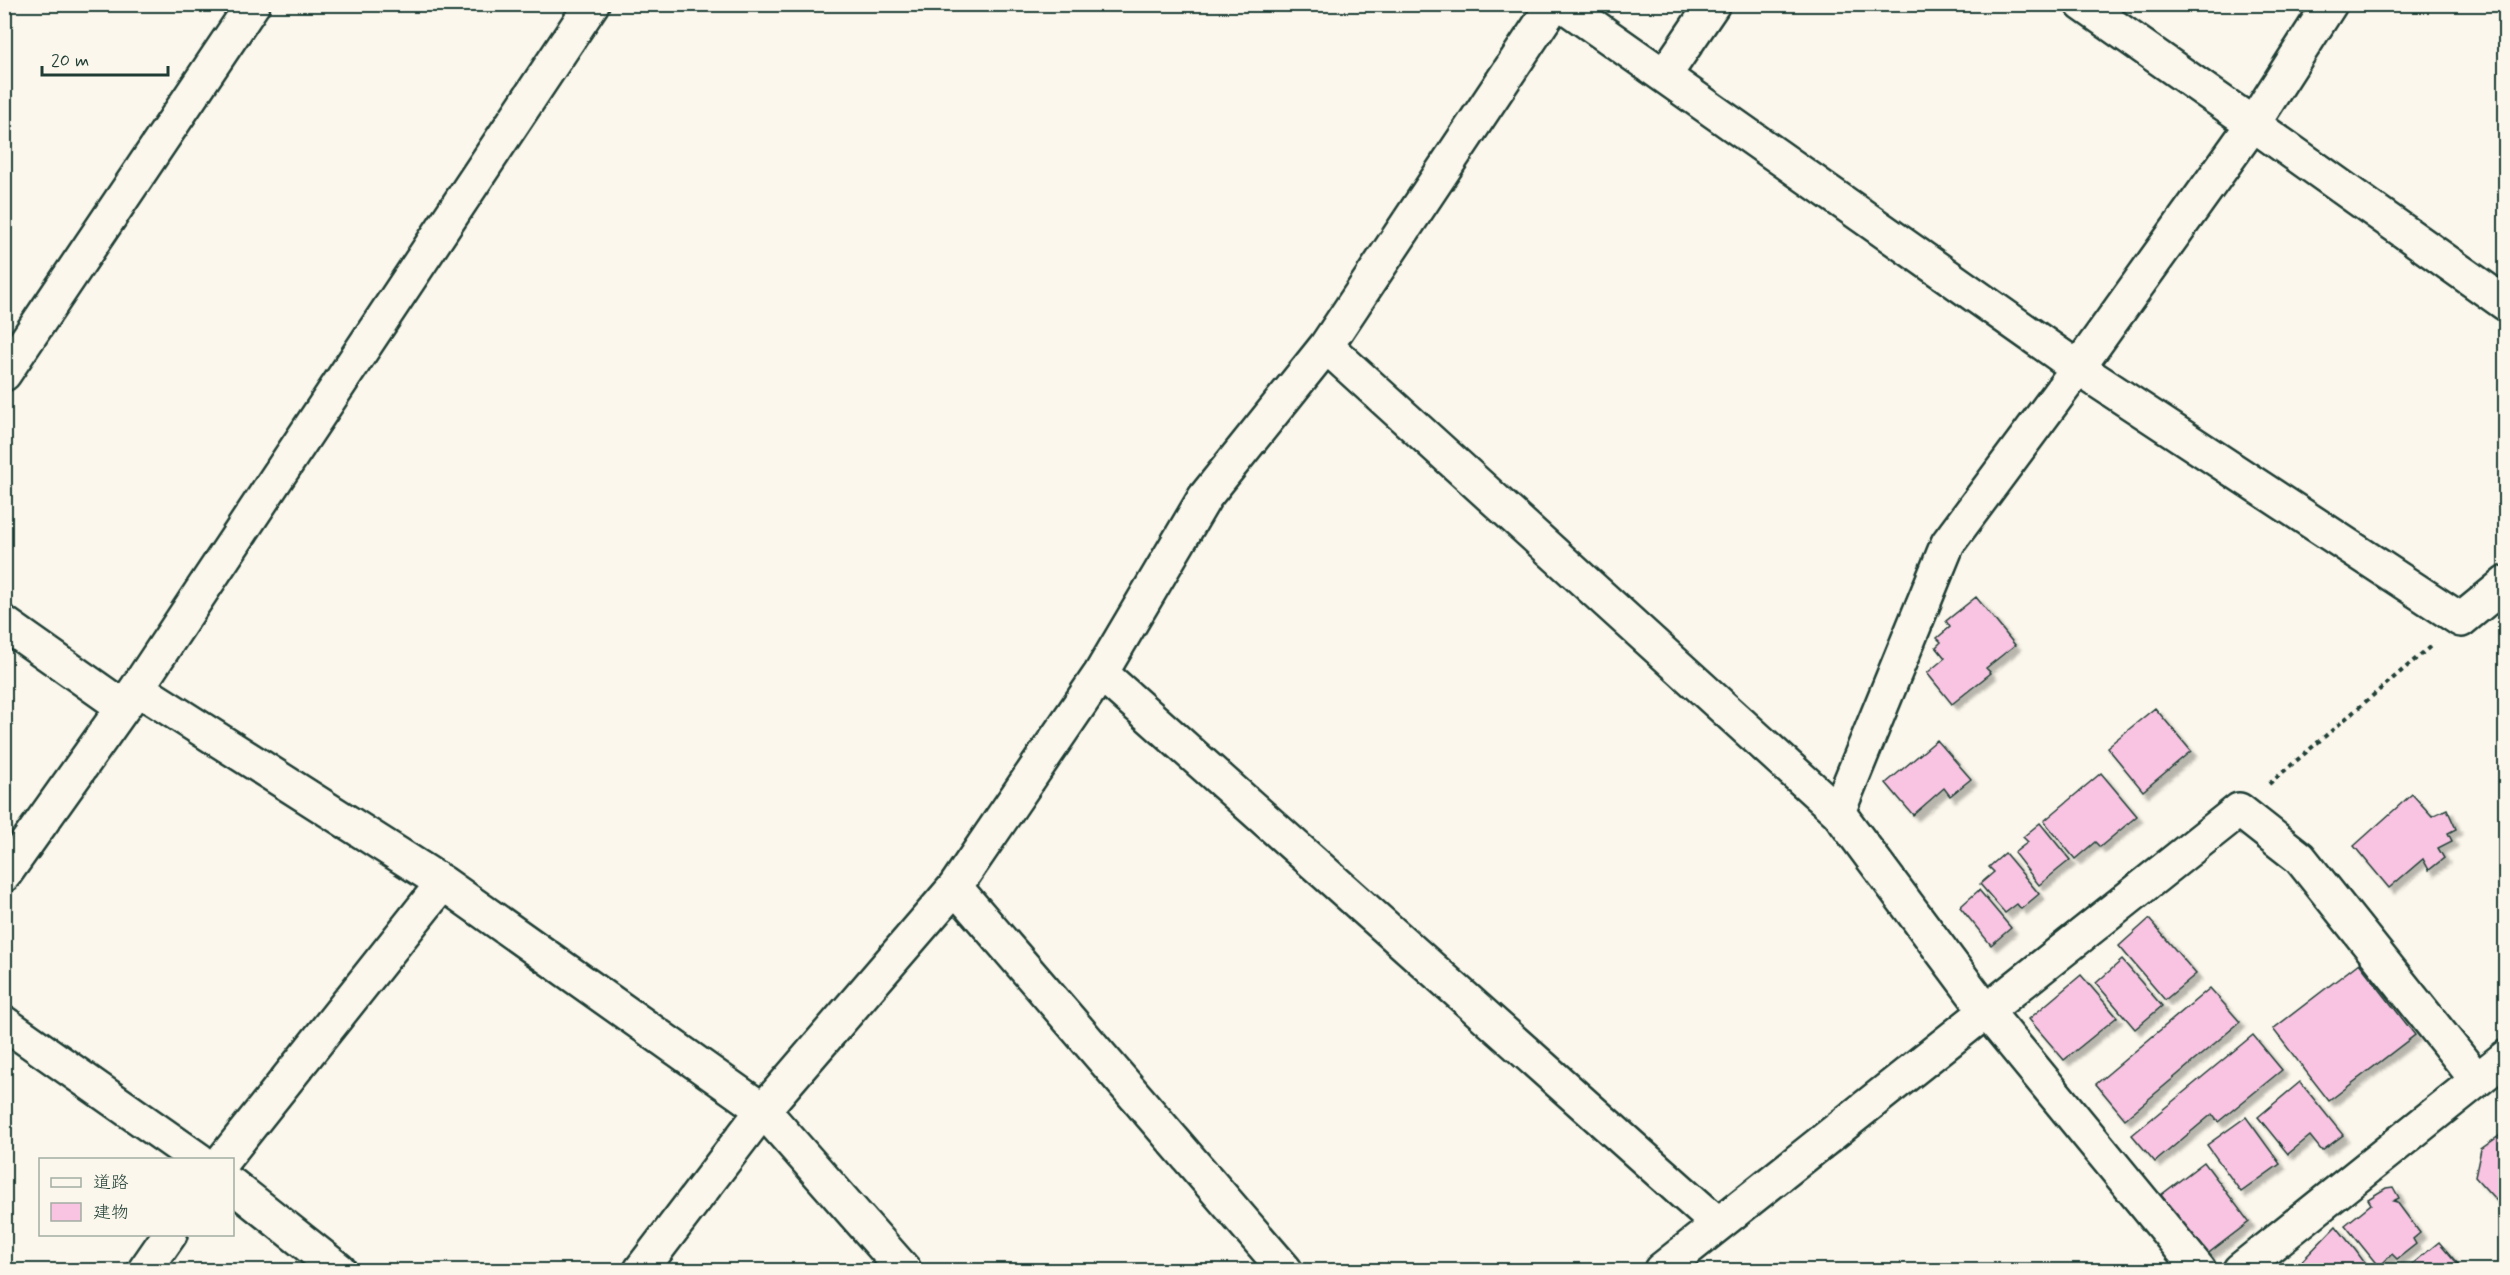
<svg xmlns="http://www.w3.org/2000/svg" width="2510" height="1275" font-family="Mynerve,'Klee One',sans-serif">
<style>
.building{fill:#f8c4e2;stroke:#1f3d34;stroke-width:1.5;filter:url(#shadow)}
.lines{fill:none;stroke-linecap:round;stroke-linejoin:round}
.minor-casing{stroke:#1f3d34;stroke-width:38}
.tertiary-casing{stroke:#1f3d34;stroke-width:38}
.path{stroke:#1f3d34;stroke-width:4;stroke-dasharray:4.5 4.5;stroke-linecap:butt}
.minor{stroke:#fbf7ec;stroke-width:33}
.tertiary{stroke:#fbf7ec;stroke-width:33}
</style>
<defs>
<filter id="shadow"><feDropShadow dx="5.5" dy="5.5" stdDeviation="1.5" flood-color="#0004"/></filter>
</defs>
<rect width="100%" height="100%" fill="#fbf7ec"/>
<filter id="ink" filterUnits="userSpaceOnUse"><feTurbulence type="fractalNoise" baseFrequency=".0167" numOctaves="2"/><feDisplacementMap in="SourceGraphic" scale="12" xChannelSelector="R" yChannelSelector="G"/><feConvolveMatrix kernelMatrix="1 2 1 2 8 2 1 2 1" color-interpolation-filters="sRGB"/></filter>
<g filter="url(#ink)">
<!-- building -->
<path class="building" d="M1976,597l39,48 -29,23 5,5 -39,31 -25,-31 18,-15 -9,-11 5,-5 -4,-4 13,-11 -4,-6z
M2155,708l36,43 -48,40 -36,-44z
M1937,740l34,39 -21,17 -6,-8 -31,27 -27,-32z
M2101,773l36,43 -37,31 -5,-5 -20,17 -31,-38z
M2412,794l20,22 15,-7 9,20 -8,4 4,8 -14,7 6,10 -15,12 -6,-11 -34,29 -35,-42z
M2040,823l30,37 -31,25 -25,-32 14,-11 -5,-5z
M2005,853l34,41 -18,15 -4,-5 -12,9 -25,-29 14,-12 -5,-5z
M1979,890l32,38 -20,17 -31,-38z
M2149,919l47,55 -31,26 -46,-54z
M2122,960l40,46 -27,23 -39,-46z
M2359,963l56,72 -86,66 -56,-72z
M2081,975l36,42 -53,43 -35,-41z
M2210,988l30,34 -115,97 -29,-35z
M2253,1035l29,35 -64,52 -6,-8 -57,48 -23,-27z
M2300,1082l43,53 -21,16 -12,-15 -22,18 -30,-37z
M2246,1117l34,47 -39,28 -34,-47z
M2506,1131v80l-31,-34 6,-28z
M2204,1162l45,60 -43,33 -45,-60z
M2393,1187l6,11 -6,3 4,1 23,31 -7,6 3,5 -19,15 -5,-5 -13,13 -34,-42 26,-21 -3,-5 18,-11z
M2336,1226l20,25 14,19h-35l-1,-2 -23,2 -9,-9z
M2439,1242l24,28h-58z"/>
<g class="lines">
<defs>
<path id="minor" d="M1562,4l516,364 383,252 45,-37
M2082,4l171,120 253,180
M1664,76l49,-72
M1326,346l512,466 149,200 212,258
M4,374l249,-370
M4,623l119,84
M1101,673l617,551
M137,688l306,195 320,227 141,160
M1838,812l110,-269 130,-175 175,-244 77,-120
M4,875l133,-187 455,-684
M955,887l330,383
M223,1160l220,-277
M145,1270l25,-36
M641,1270l122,-160 192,-223 146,-214 104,-176 121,-151 228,-342
M1661,1270l578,-460 61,48 177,222
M2240,1270l266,-213"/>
<path id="tertiary" d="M4,1023l195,137
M232,1185l107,85"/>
</defs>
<!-- minor casing -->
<use href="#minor" class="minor-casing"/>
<!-- tertiary casing -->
<use href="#tertiary" class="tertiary-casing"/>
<!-- path -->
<path class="path" d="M2269,784l163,-139"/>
<!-- minor -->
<use href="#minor" class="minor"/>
<!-- tertiary -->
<use href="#tertiary" class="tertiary"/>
</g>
</g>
<!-- margin -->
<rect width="2510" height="1275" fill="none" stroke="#fbf7ec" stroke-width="24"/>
<rect x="12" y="12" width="2486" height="1251" fill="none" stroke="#1f3d34" stroke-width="2" filter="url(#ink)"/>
<!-- legend -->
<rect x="39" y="1158" width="195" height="78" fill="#fbf7ec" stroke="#a3ada2" stroke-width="1.5"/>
<rect x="51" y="1178" width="30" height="9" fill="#fbf7ec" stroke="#a3ada2" stroke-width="1.5"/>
<text x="93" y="1188" font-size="18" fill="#1f3d34">道路</text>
<rect x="51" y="1203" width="30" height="18" fill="#f8c4e2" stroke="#a3ada2" stroke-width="1.5"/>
<text x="93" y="1218" font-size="18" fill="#1f3d34">建物</text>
<!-- scale -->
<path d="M42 66v9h126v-9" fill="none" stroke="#1f3d34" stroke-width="3"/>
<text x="51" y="66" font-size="18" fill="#1f3d34" stroke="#fbf7ec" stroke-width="4.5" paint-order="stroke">20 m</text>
</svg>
